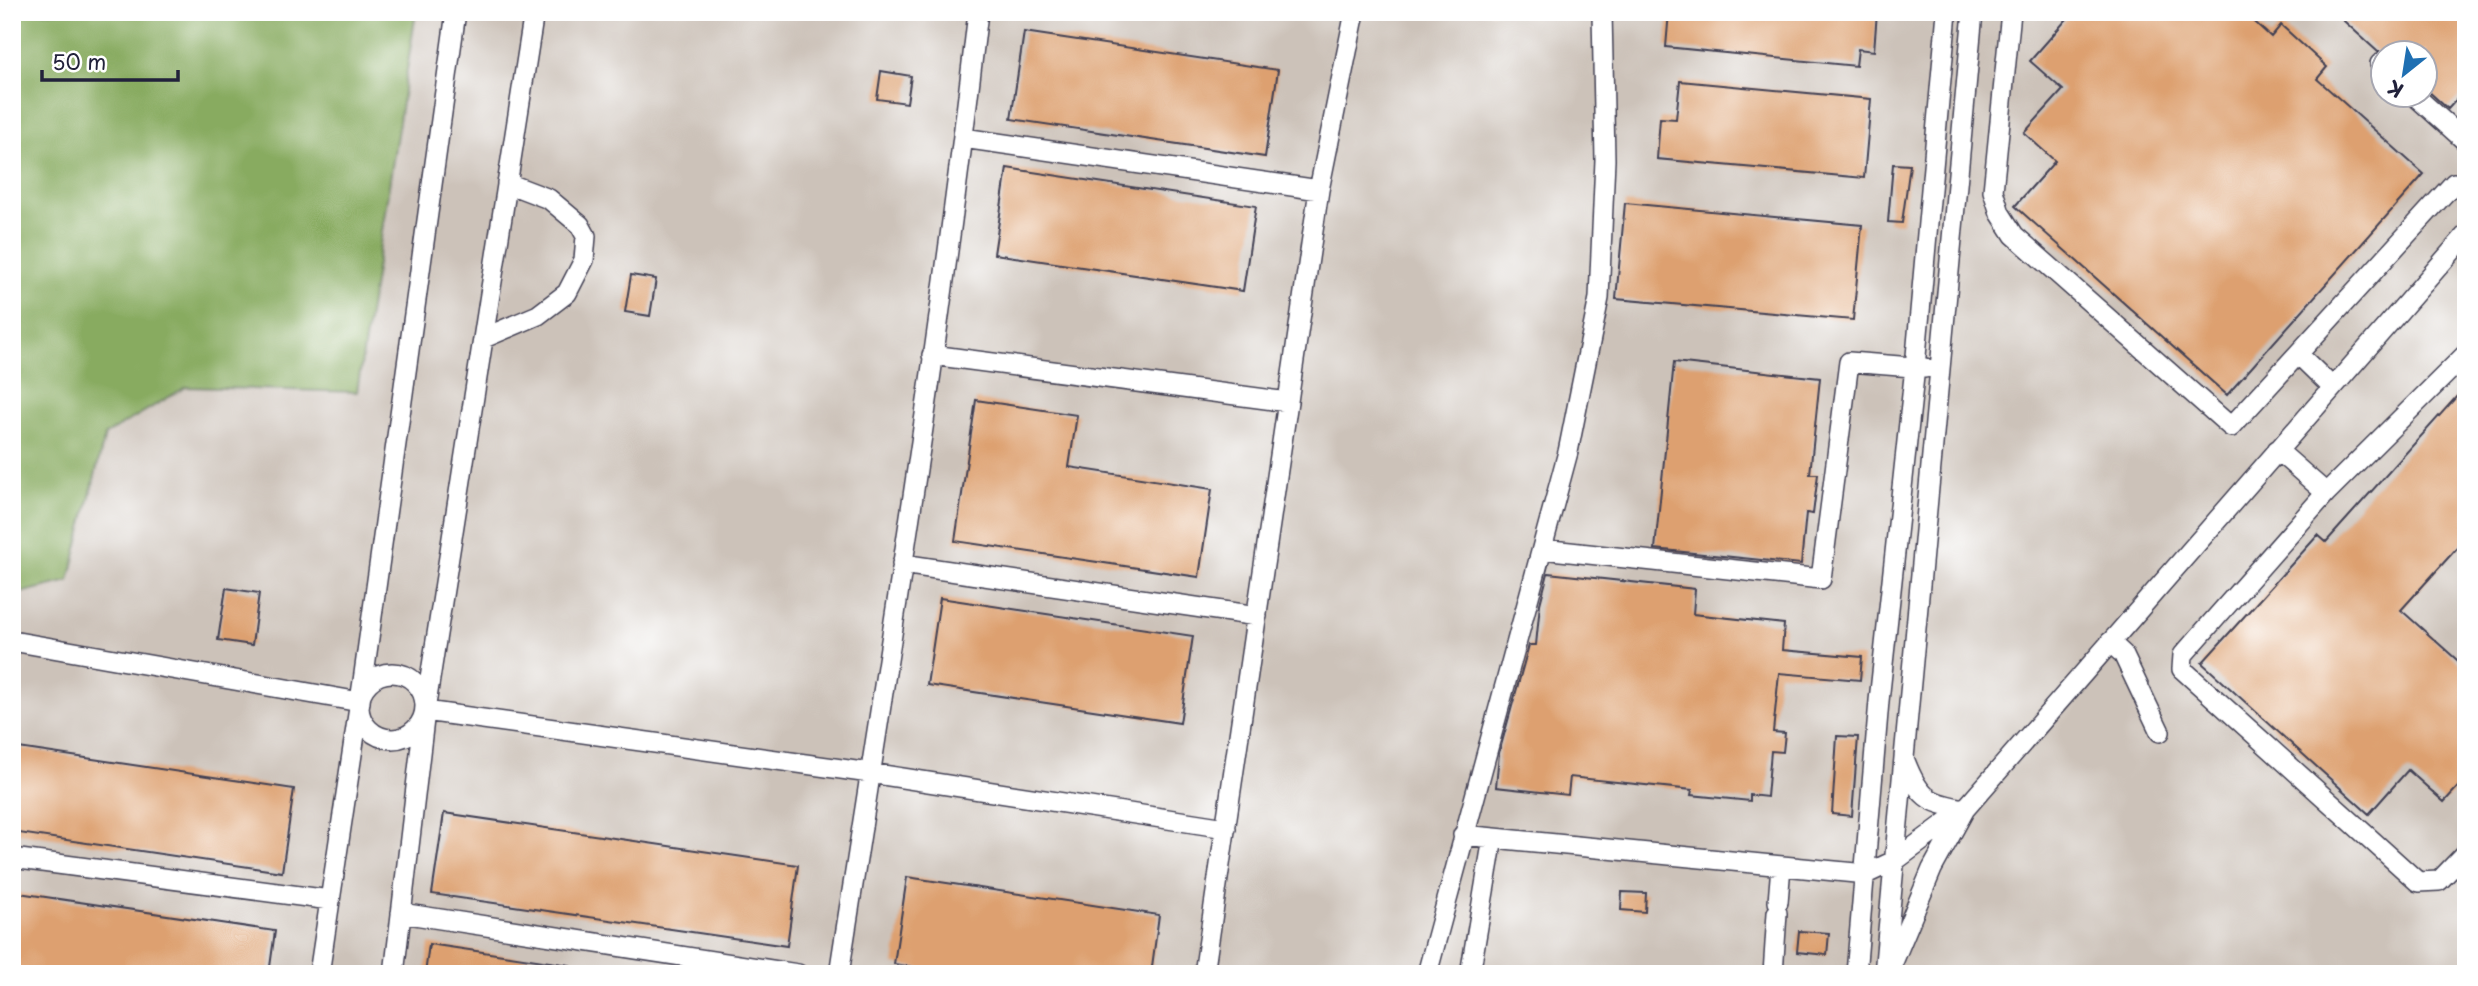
<svg xmlns="http://www.w3.org/2000/svg" width="2478" height="986" font-family="'Playpen Sans',sans-serif">
<style>
.industrial{fill:#ccc2b9;fill-rule:evenodd}
.forest{fill:#88ab60;stroke:#55664e;stroke-width:2}
.building{fill:#dda06f}
.lines{fill:none;stroke-linecap:round;stroke-linejoin:round}
.minor-casing{stroke:#424053;stroke-width:22}
.minor{stroke:#fff;stroke-width:19}
</style>
<rect width="100%" height="100%" fill="#fff"/>
<filter id="ink" filterUnits="userSpaceOnUse"><feTurbulence type="fractalNoise" baseFrequency=".0143" numOctaves="2"/><feDisplacementMap in="SourceGraphic" scale="14" xChannelSelector="R" yChannelSelector="G"/><feConvolveMatrix kernelMatrix="1 2 1 2 8 2 1 2 1" color-interpolation-filters="sRGB"/></filter>
<filter id="wash" filterUnits="userSpaceOnUse"><feTurbulence type="fractalNoise" baseFrequency=".00686" numOctaves="4" result="noise"/><feDisplacementMap in="SourceGraphic" scale="28" xChannelSelector="R" yChannelSelector="G"/><feGaussianBlur stdDeviation="1.57" result="paint"/><feColorMatrix in="noise" values="0 0 0 0 0 0 0 0 0 0 0 0 0 0 0 0 0 1.4 0 .05"/><feComposite in="paint" operator="in"/></filter>
<g filter="url(#wash)">
<rect width="100%" height="100%" fill="#f9ebdb"/>
<!-- industrial -->
<path class="industrial" d="M12,12h2454v962h-2454zM2384,52h42v42h-42z"/>
<!-- forest -->
<path class="forest" d="M12,12h404l-59,380 -171,-5 -81,48 -36,146 -57,14z"/>
<g id="blocks">
<!-- building -->
<path class="building" d="M1669,12h208l-3,39 -16,-2 -2,17 -190,-19z
M2073,12h171l27,25 10,-12 46,42 -10,12 107,95 -197,221 -212,-189 40,-45 -31,-28 39,-43 -33,-29z
M2334,12h132v77l-18,20 -22,-20v-37h-48z
M1024,32l254,38 -13,87 -254,-38z
M881,71l30,5 -4,27 -30,-4z
M1680,81l191,18 -7,79 -207,-19 3,-41 16,1z
M1893,164l17,1 -8,58 -14,-1z
M1007,168l249,38 -13,85 -249,-37z
M1625,203l237,22 -9,95 -237,-21z
M631,275l25,4 -6,37 -25,-4z
M1674,362l146,16 -10,96h8l-5,40 -7,-1 -5,51 -146,-15z
M2466,386v152l-65,72 65,58v110l-22,24 -36,-32 -39,44 -167,-151 116,-128 8,7z
M976,400l101,15 -8,52 143,22 -13,88 -244,-36z
M1548,573l147,16 -2,25 91,10 -2,26 80,7 -2,23 -81,-7 -6,59 12,1 -2,19 -12,-1 -4,46 -17,-2v6l-59,-6 1,-5 -122,-13 -2,18 -72,-8 3,-34 30,-108h7l4,-41z
M226,588l33,5 -7,52 -34,-5z
M940,598l253,38 -13,87 -253,-38z
M1837,736l21,1 -6,79 -20,-2z
M12,747l282,42 -12,83 -270,-40z
M444,813l354,52 -11,81 -355,-52z
M907,877l252,38 -8,59h-195l-62,-10z
M12,892l263,39 -6,43h-257z
M1622,892l24,1 -1,19 -24,-2z
M1799,931l30,2 -2,22 -30,-3z
M429,944l141,21v9h-145z"/>
</g>
</g>
<g filter="url(#ink)">
<use href="#blocks" fill-opacity="0" stroke="#424053" stroke-width="2"/>
<g class="lines">
<defs>
<path id="minor" d="M2011,12l-18,179 7,22 14,22 217,192 223,-244
M2380,64l4,4
M2413,94l50,45 3,-3
M963,138l356,52
M484,338l54,-23 29,-22 17,-33 2,-24 -6,-11 -31,-26 -42,-16
M2298,354l34,33
M932,355l356,47
M2277,450l49,43 140,-139
M2326,493l-143,162 -1,14 236,213 21,-1 27,-28
M1542,549l279,30 28,-217 76,6
M902,564l355,52
M12,641l348,61
M2110,642l13,12 37,78
M359 706a33 33 0 1 1 66 0a33 33 0 1 1-66 0Z
M425,711l445,62 356,55
M1905,761c14,36 22,42 60,48
M1463,835l403,39 30,-14 62,-46
M12,858l318,42
M1778,902l3,-36
M401,913l397,61
M1891,967l41,-98 33,-60 501,-574
M319,974l44,-293 93,-669
M394,974l31,-263 109,-699
M839,974c50,-320 102,-640 139,-962
M1204,974l115,-784 36,-178
M1427,974l141,-522 31,-154 6,-138 -3,-148
M1470,974l23,-136
M1773,974l4,-61
M1856,974l23,-273 36,-334 32,-355
M1884,974l89,-962"/>
</defs>
<!-- minor casing -->
<use href="#minor" class="minor-casing"/>
<!-- minor -->
<use href="#minor" class="minor"/>
</g>
</g>
<!-- margin -->
<rect width="2478" height="986" fill="none" stroke="#fff" stroke-width="42"/>
<!-- north arrow -->
<g transform="translate(2404 74) rotate(210)"><circle r="33" fill="#ffffff" stroke="#a7a7b1" stroke-width="2"/>
<path d="M0-5L12 26L0 18L-12 26Z" fill="#1f6fb2"/>
<text y="-10" font-size="19" font-weight="bold" text-anchor="middle" fill="#22223b">K</text>
</g>
<!-- scale -->
<path d="M42 70v10h136v-10" fill="none" stroke="#22223b" stroke-width="3.5"/>
<text x="52" y="70" font-size="21" fill="#22223b" stroke="#ffffff" stroke-width="5" paint-order="stroke">50 m</text>
</svg>
